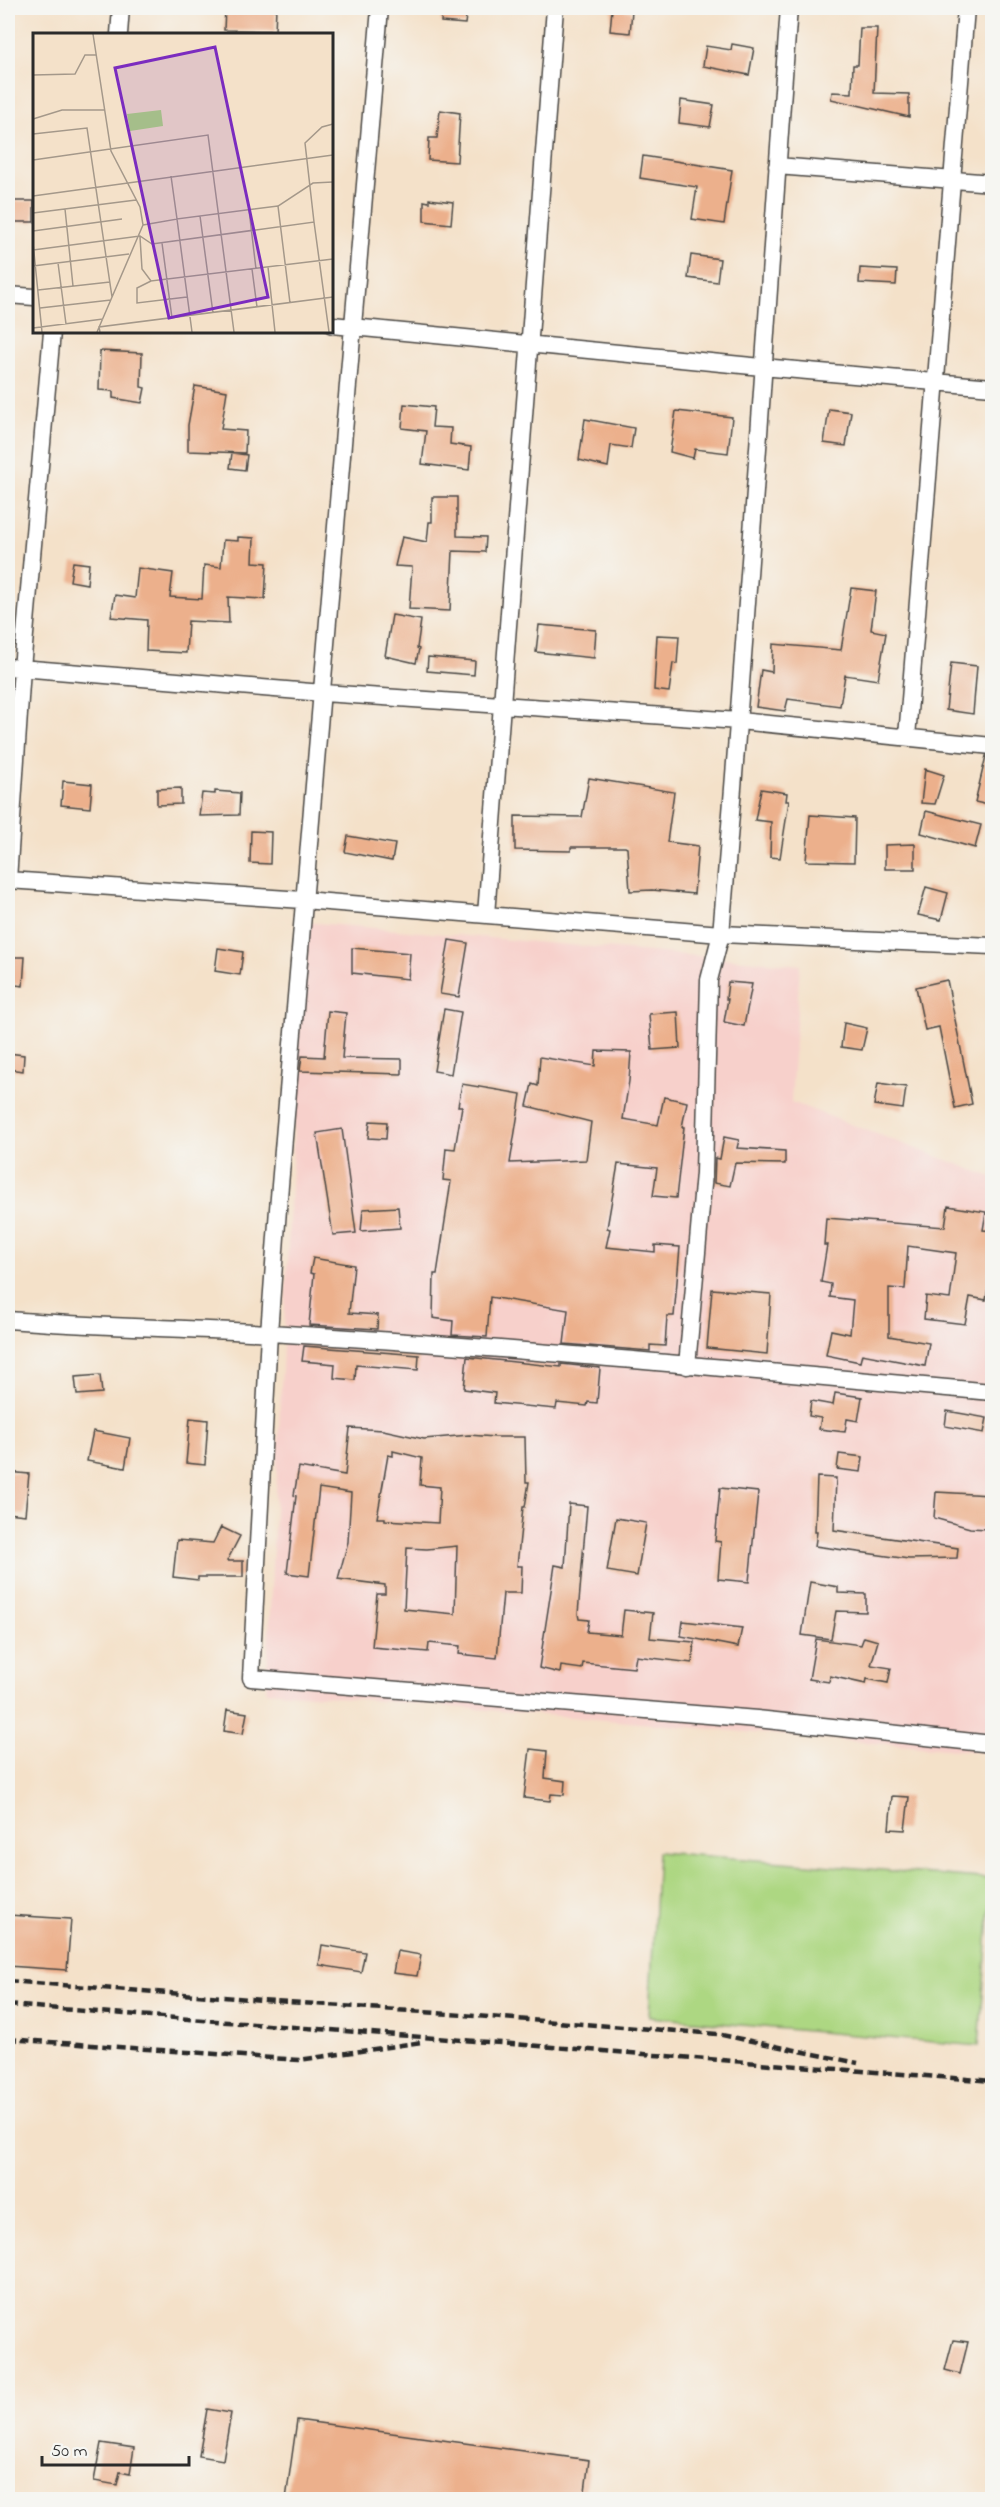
<svg xmlns="http://www.w3.org/2000/svg" width="1000" height="2507" font-family="'Indie Flower',sans-serif">
<style>
.built{fill:#f7d0cb}
.green{fill:#add782;stroke:#6c8156;stroke-width:1.5}
.building{fill:#ecb08c;fill-rule:evenodd}
.lines{fill:none;stroke-linecap:round;stroke-linejoin:round}
.street-casing{stroke:#494643;stroke-width:19}
.street{stroke:#fff;stroke-width:16}
.rail{stroke:#2b2b2b;stroke-width:4.5;stroke-dasharray:9 4.5;stroke-linecap:butt}
.inset-road{fill:none;stroke:#a4988a;stroke-width:1.5}
.view{fill:#7b2cbf;fill-opacity:0.15;stroke:#7b2cbf;stroke-width:3}
.inset-edge{fill:none;stroke:#2b2b2b;stroke-width:3}
</style>
<rect width="100%" height="100%" fill="#f6f6f2"/>
<filter id="ink" filterUnits="userSpaceOnUse"><feTurbulence type="fractalNoise" baseFrequency=".0167" numOctaves="2"/><feDisplacementMap in="SourceGraphic" scale="12" xChannelSelector="R" yChannelSelector="G"/><feConvolveMatrix kernelMatrix="1 2 1 2 8 2 1 2 1" color-interpolation-filters="sRGB"/></filter>
<filter id="wash" filterUnits="userSpaceOnUse"><feTurbulence type="fractalNoise" baseFrequency=".008" numOctaves="4" result="noise"/><feDisplacementMap in="SourceGraphic" scale="24" xChannelSelector="R" yChannelSelector="G"/><feGaussianBlur stdDeviation="1.35" result="paint"/><feColorMatrix in="noise" values="0 0 0 0 0 0 0 0 0 0 0 0 0 0 0 0 0 1.4 0 .05"/><feComposite in="paint" operator="in"/></filter>
<g filter="url(#wash)">
<rect width="100%" height="100%" fill="#f4e1c9"/>
<!-- built -->
<path class="built" d="M304,922l496,43 -9,137 201,75v576l-726,-62z"/>
<!-- green -->
<path class="green" d="M658,1852l334,27 -13,167 -330,-29z"/>
<g id="blocks">
<!-- building -->
<path class="building" d="M225,8h51l-1,23 -51,-1z
M442,8h25l-2,16 -24,-2z
M612,9l20,2 -2,22 -20,-2z
M860,28h17l-3,65 35,1v23l-78,-18 1,-7 20,1 1,-28h5z
M732,44l22,4 -5,27 -46,-9 3,-20 25,4z
M681,100l33,5 -4,22 -31,-4z
M440,110l20,3 -3,49 -29,-2 1,-22h8z
M643,156l89,14 -8,54 -32,-5 5,-32 -57,-9z
M429,199l24,3 -2,22 -27,-3v-20l5,1z
M11,201h23v21h-23z
M691,255l29,4 -3,23 -29,-4z
M860,268l37,2 -1,15 -37,-2z
M100,351l42,2 -1,34 4,1 -3,15 -29,-5v-7l-14,-1z
M195,386l32,5 -6,38 25,2 -1,22 -57,-2v-26z
M404,404l30,3 -2,20 19,1 -1,16 21,3 -2,23 -47,-6 4,-33 -24,-3z
M829,409l22,3 -5,34 -22,-3z
M676,411l56,6 -4,36 -33,-4 -2,9 -23,-6z
M585,419l49,9 -3,20 -20,-3 -3,22 -29,-7z
M232,453l15,2 -2,15 -15,-2z
M432,497h25v39l29,1 -1,15 -32,-1 -3,60 -41,-2 3,-42 -17,-1 7,-29 25,5 2,-20h3z
M238,537l16,1 -1,24 14,1 -2,36 -37,-2 1,26 -41,-2 -2,32 -40,-2 1,-31 -36,-3 4,-22 20,3 3,-30 35,5 -3,24 32,2 2,-34 17,2 2,-27 15,1z
M73,562l16,2 -2,20 -17,-3z
M851,588l25,3 -5,39 15,3 -8,47 -33,-5 -5,31 -52,-7 -3,12 -29,-4 5,-37 11,2 1,-28 68,6z
M392,615l29,5 -4,28 2,1 -3,14 -31,-7z
M539,625l57,5 -2,28 -58,-6z
M657,635l22,1 -2,28 -4,-1 -4,29 -15,-2z
M428,657l47,4 -1,14 -47,-4z
M951,663l26,3 -4,48 -27,-4z
M986,756h7v50l-18,-4z
M925,769l19,6 -9,29 -14,-1z
M589,778l85,14 -7,50 31,4 -4,48 -42,-4 -22,1 -3,-43 -2,-1h-54v4l-56,-1v-34l67,1z
M63,781l29,3 -2,24 -29,-3z
M181,788v16l-24,1v-16z
M761,789l26,4 -1,8h3l-9,57 -10,-1 1,-35 -16,-2z
M215,791l25,2 -1,22 -40,1 3,-23 13,1z
M926,811l55,14 -6,23 -54,-15z
M810,815l45,3 -1,44 -48,-1z
M251,831l20,1 -1,32 -20,-1z
M348,836l47,8 -3,17 -47,-9z
M915,844v25h-30v-24z
M926,887l22,6 -7,27 -23,-5z
M449,940l19,3 -9,54 -19,-3z
M218,948l25,4 -3,23 -25,-4z
M352,948l58,5 -2,26 -56,-6z
M8,957h17l-2,29 -15,-2z
M947,980l25,124 -17,4 -16,-81 -14,3 -9,-43z
M728,982l24,2 -8,42 -20,-4 4,-23h-2z
M444,1009l17,3 -10,62 -17,-3z
M328,1011l18,2 -4,45 60,1v15l-102,-3 2,-15 22,1z
M678,1012l2,36 -28,2 -3,-36z
M844,1023l23,5 -5,22 -21,-3z
M596,1051l35,1 -2,29 -6,38 35,6 6,-28 23,5 -5,25h2l-8,71 -23,-2 4,-28 -39,-4 -11,64 3,1 -4,18 49,5v-7l25,2 -6,69h-7l-2,30 -15,-1v6l-86,-7 4,-34 -78,-13 -3,40 -35,-2 1,-14 -20,-3 1,-44h3l14,-93 -8,-1 3,-32 9,1 7,-43h-4l4,-22 59,10 -11,69 76,-3 5,-38 -64,-16 5,-22 6,2 2,-29 55,9z
M8,1053l16,2 -1,16 -15,-2z
M878,1083l28,4 -3,22 -29,-4z
M370,1121l17,1 -1,17 -18,-1z
M342,1129l14,104 -23,2 -16,-102z
M724,1137l15,3 -2,8 48,3v13l-50,-1 -5,23 -16,-3 1,-25 5,1z
M948,1206l38,6 -3,18 10,1v26l-7,43 -16,-3 -5,27 -41,-5 2,-23 24,3 6,-46 -48,-7 -3,43 -16,-1v48l40,7 -4,23 -63,-12 -2,8 -34,-7 5,-25 19,4 3,-34 -23,-3 1,-13 -10,-2 6,-37h-3l2,-27 119,9z
M398,1207l2,21 -39,3 2,-22z
M313,1258l41,7 -5,48 29,2 -1,14 -68,-4 5,-51 -4,-1z
M712,1289l59,5 -4,60 -60,-6z
M304,1346l115,9 -1,15 -62,-5 -1,15 -21,-2 1,-14 -33,-3z
M467,1357l94,10v-3l39,4 -3,35 -9,-1 -1,4 -30,-3 -1,6 -62,-6 1,-10 -31,-4z
M100,1375l2,18 -25,2 -2,-18z
M835,1393l27,4 -4,24 -11,-2 -2,13 -26,-3 2,-11 -12,-2 2,-15 22,4z
M947,1411l40,7 -3,15 -39,-7z
M190,1418l18,2 -3,45 -19,-2z
M350,1428l33,2 41,9 45,-4 26,2h30l1,45h3l-4,25h-2l-6,59h5l-1,27h-18l-6,65 -38,-4 1,-8 -31,-3 -1,9 -56,-5 5,-53h8v-9l-47,-6 10,-37 3,-49 -32,-5 -10,88 -22,-3 9,-77 -2,-1 5,-28 46,8zM393,1451l29,7 -2,27 20,2 -2,36 -53,-3v-2h-8l11,-63 5,1zM457,1546l-2,68 -51,-5 3,-61 20,1z
M93,1431l37,7 -5,30 -38,-7z
M839,1454l24,3 -2,15 -24,-3z
M8,1472l21,2 -4,41 -17,-2z
M817,1477l19,1 -2,52 124,18 -1,10 -48,1 -94,-13 2,-14h-2z
M720,1488l38,4 -9,90 -31,-3 3,-37 -6,-1z
M936,1492l54,3 -3,34 -17,-1 -36,-10z
M569,1504l18,2 -9,108 1,5 10,1 -2,12 34,3 3,-25 29,3 -3,25 44,4 -2,21 -56,-7 -2,12 -51,-5 -1,6 -21,-3 -1,7 -21,-5 16,-103 10,2z
M616,1518l30,5 -9,53 -30,-5z
M221,1527l19,9 -13,25h16v16h-45v3l-25,-3 4,-37 36,3z
M810,1582l28,5v6l28,1v18l-30,-1 -5,28 -29,-4z
M683,1621l59,7 -4,19 -57,-11z
M864,1637l14,4 -7,24 20,3 -3,15 -21,-4 -1,5 -36,-8 -1,6 -20,-3 7,-40 45,6z
M227,1710l20,3 -4,21 -19,-3z
M530,1749l17,2 -2,27 20,3 -1,14 -13,-1 -1,7 -26,-3z
M892,1796l17,1 -4,33 -16,-1z
M8,1915l63,4 -4,51 -59,-4z
M322,1945l43,7 -4,20 -42,-7z
M397,1951l24,4 -4,21 -24,-3z
M953,2340l15,2 -8,32 -15,-4z
M207,2409l24,4 -8,47 -24,-4z
M297,2420l292,40 -5,39h-298z
M101,2443l33,5 -4,26 -10,-2 -3,13 -23,-4z"/>
</g>
</g>
<g filter="url(#ink)">
<use href="#blocks" fill-opacity="0" stroke="#494643" stroke-width="1.5"/>
<g class="lines">
<defs>
<path id="street" d="M380,8l-102,1201 -9,124 -18,345 506,41 235,25
M789,8c-23,308 -41,617 -68,926l271,12
M119,34l2,-26
M777,166l215,17
M8,295l26,2
M332,325l430,42 230,20
M8,667l315,26 416,28 253,25
M907,737l59,-729
M8,880l295,20 418,34 -12,46 -5,193 -17,193
M8,880l14,-212 30,-336
M486,915l69,-907
M8,1320c87,7 175,8 262,13 241,14 482,38 722,59"/>
</defs>
<!-- street casing -->
<use href="#street" class="street-casing"/>
<!-- street -->
<use href="#street" class="street"/>
<!-- rail -->
<path class="rail" d="M8,1981l709,53 141,29
M8,2005l984,76
M8,2039l291,21 123,-18"/>
</g>
</g>
<!-- overview -->
<g transform="translate(33 33)">
<rect width="300" height="300" fill="#f4e1c9"/>
<path d="M128,77l2,16 -33,5 -3,-17z" fill="#add782"/>
<path class="inset-road" d="M60,1l18,117 29,56 3,18 -46,107M0,42l42,-1 10,-19h11M0,86l29,-9h42M0,101l54,-6 25,169M0,127l175,-25 26,197M138,143l6,43 101,-13M0,163l300,-41M32,176l8,77M216,177l7,59M0,180l103,-13M167,183l13,97M281,189l-9,-79 17,-16 11,-3M110,192l34,-6 15,113M0,198l89,-12M107,204l2,32 9,12 182,-22M0,210l9,89M129,210l10,75M0,217l107,-14 12,8 162,-22 15,110M25,230l8,61M0,233l96,-12M235,234l7,65M219,236l5,38M118,248l-14,7v15l50,-6M5,257l72,-8M257,270l-12,-97 35,-23 20,-1M7,275l71,-8M0,295l70,-9M67,299l-1,-5 234,-30"/>
<path class="view" d="M182,14l53,250 -99,21 -54,-250z"/>
<rect width="300" height="300" class="inset-edge"/>
</g>
<!-- margin -->
<rect width="1000" height="2507" fill="none" stroke="#f6f6f2" stroke-width="30"/>
<!-- scale -->
<path d="M42 2456v9h147v-9" fill="none" stroke="#2b2b2b" stroke-width="3"/>
<text x="51" y="2456" font-size="18" fill="#2b2b2b" stroke="#f6f6f2" stroke-width="4.5" paint-order="stroke">50 m</text>
</svg>
